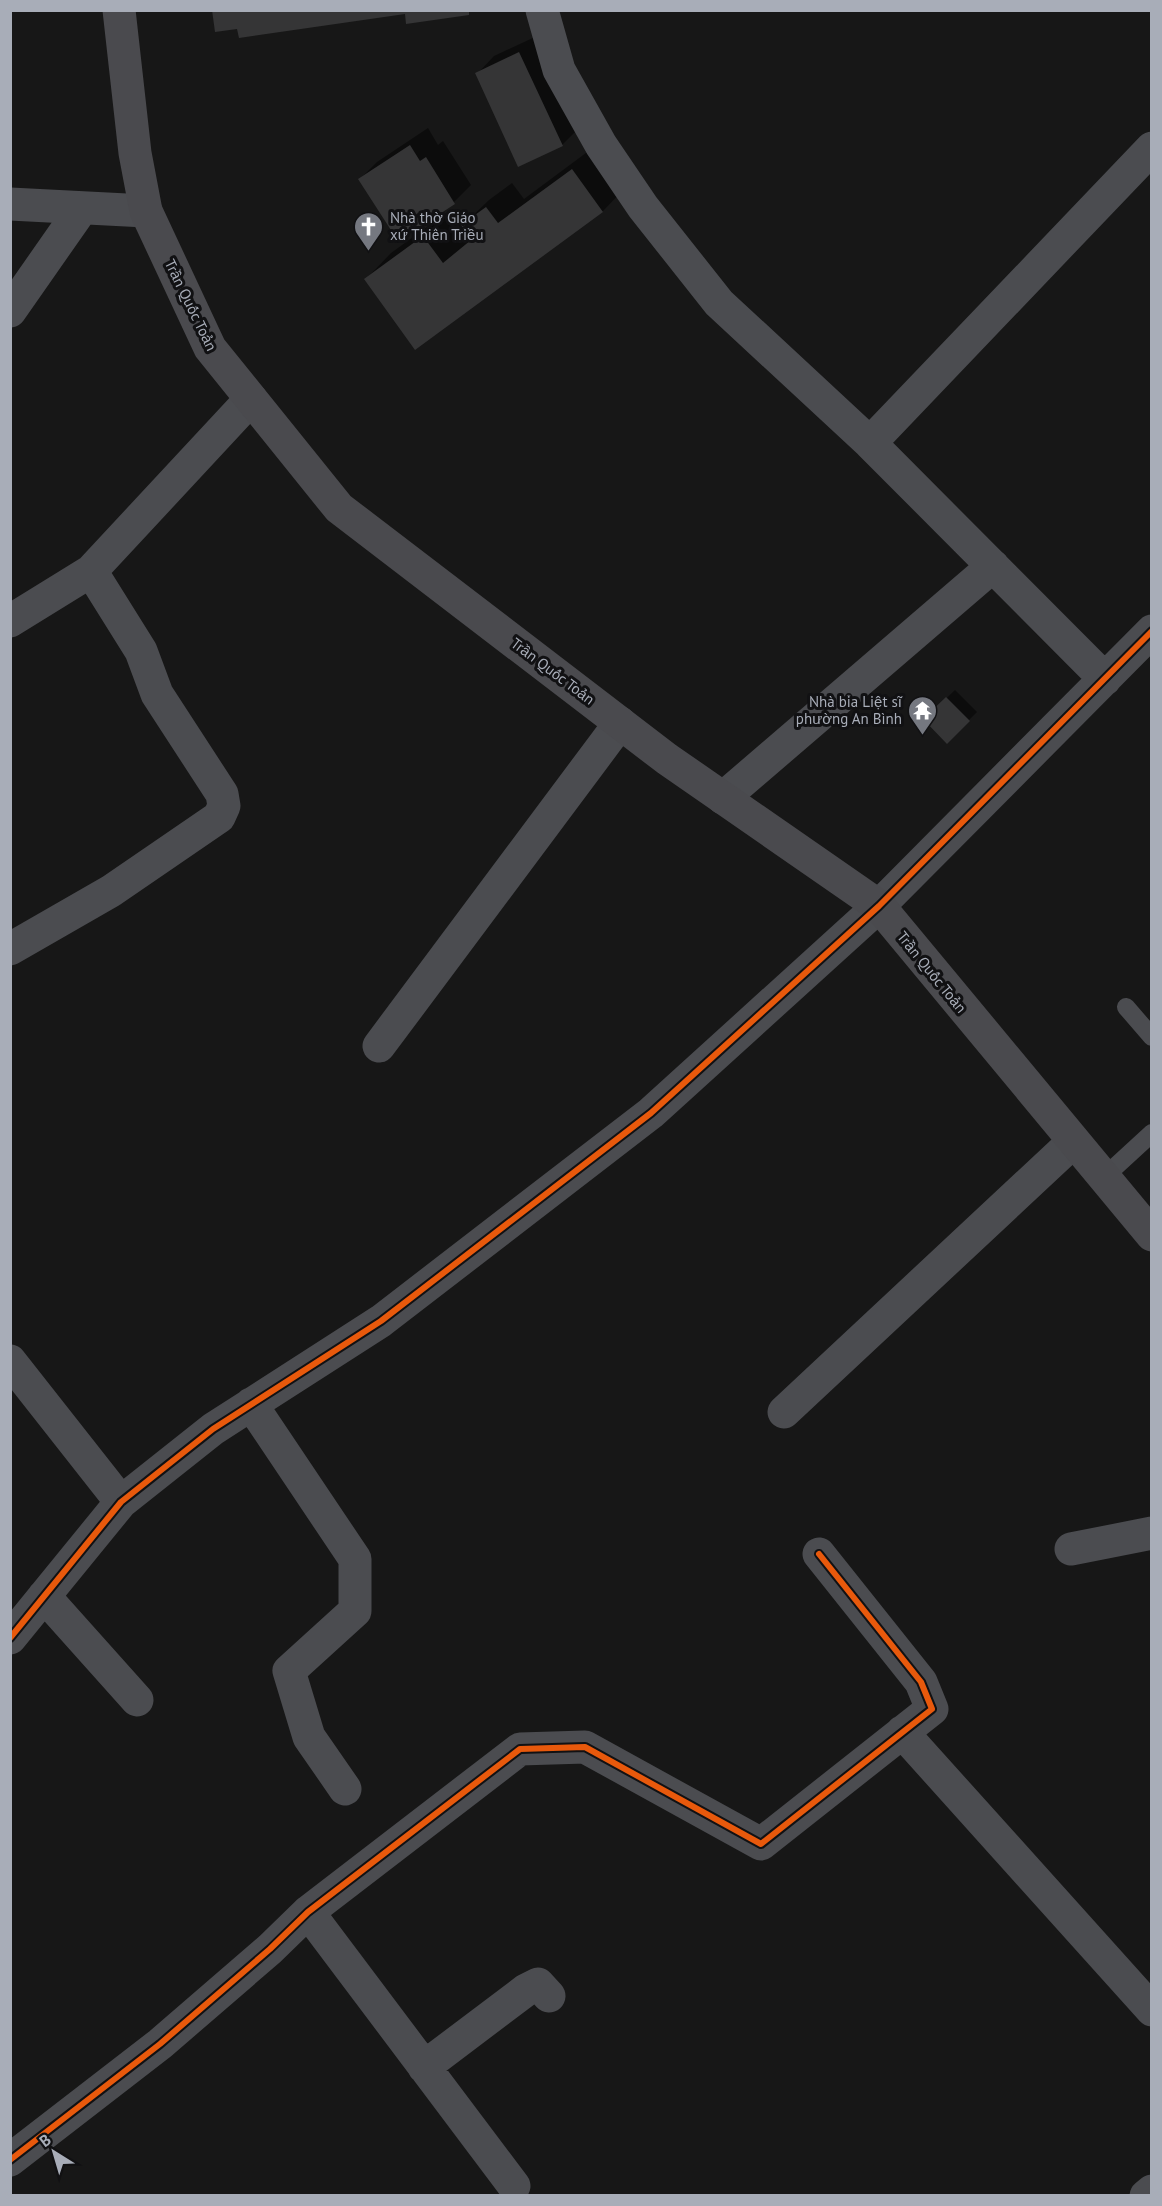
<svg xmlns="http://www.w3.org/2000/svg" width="1162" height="2206" font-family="'PT Sans',sans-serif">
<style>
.shadow{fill:#0007}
.building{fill:#353536}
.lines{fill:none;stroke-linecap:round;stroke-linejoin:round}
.lane{stroke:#4b4c50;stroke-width:18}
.street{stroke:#4b4c50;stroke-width:33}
.secondary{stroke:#4a4a4e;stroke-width:33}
.cycleway-casing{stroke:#111113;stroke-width:10}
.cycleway{stroke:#e8590c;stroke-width:6}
.labels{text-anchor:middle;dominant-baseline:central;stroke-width:6;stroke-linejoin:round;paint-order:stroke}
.poi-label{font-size:15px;fill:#a8adb8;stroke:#111113;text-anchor:start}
.street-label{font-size:15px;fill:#a8adb8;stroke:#111113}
</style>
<rect width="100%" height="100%" fill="#171717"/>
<!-- shadow -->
<path class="shadow" d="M537,36l42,92 -17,17 -85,-71 17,-18z
M428,128l10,17 5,-4 28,44 -17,17 -56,37 -38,-60 17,-17z
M598,144l30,41 -25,26 -188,137 -49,-69 25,-26 58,-42 12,16 28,-27 23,-17 12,16z
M955,690l22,22 -30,30 -22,-23z"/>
<!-- building -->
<path class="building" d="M212,10h257v5l-63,9 -1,-10 -166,24 -2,-9 -22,3z
M519,52l44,94 -45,21 -43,-94z
M410,145l10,16 6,-4 29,47 -57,37 -40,-62z
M572,169l31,43 -188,138 -51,-71 59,-43 20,27 28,-23 -10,-15 25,-18 12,16z
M946,697l24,24 -23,23 -24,-25z"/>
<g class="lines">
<!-- lane -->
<path class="lane" d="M1126,1007l26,30
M1103,1178l49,-45"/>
<!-- street -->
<path class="street" d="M542,10l17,60 42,75 42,62 76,96 151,140 235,236
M10,204l136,7
M10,311l72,-103
M870,443l282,-295
M10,621l81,-50 160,-172
M723,798l270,-232
M10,949l101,-58 108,-74 5,-11 -2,-12 -65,-100 -16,-43 -50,-80
M379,1046l241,-323
M10,1361l111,141
M251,1404l104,155v52l-66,60 20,66 36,52
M784,1412l289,-270
M1071,1549l81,-16
M44,1596l93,104
M10,1638l111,-136 92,-73 168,-108 270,-208 228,-207 273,-275
M902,1732l250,278
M308,1912l206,274
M424,2067l102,-77 12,-6 11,12
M10,2160l150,-116 110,-95 38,-37 212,-163 65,-2 176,97 171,-135 -11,-27 -102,-128
M1146,2196l6,-5"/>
<!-- secondary -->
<path class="secondary" d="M119,10l16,143 11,58 64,137 129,160 328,251 212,147 273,329"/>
<defs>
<path id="cycleway" d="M10,1638l111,-136 92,-73 168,-108 270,-208 228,-207 273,-275
M10,2160l150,-116 110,-95 38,-37 212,-163 65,-2 176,97 171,-135 -11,-27 -102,-128"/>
</defs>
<!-- cycleway casing -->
<use href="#cycleway" class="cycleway-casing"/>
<!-- cycleway -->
<use href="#cycleway" class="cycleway"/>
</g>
<!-- icons -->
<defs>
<symbol id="church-pin" viewBox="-11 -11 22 30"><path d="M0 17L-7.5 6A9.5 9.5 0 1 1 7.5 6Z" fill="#757880" stroke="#111113"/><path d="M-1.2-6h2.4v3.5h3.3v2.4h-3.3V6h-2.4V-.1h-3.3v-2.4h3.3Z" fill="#fff"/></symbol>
<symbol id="temple-pin" viewBox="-11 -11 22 30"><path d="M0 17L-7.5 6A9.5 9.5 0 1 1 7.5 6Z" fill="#757880" stroke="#111113"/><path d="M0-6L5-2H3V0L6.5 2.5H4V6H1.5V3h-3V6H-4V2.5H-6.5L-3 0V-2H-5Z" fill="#fff"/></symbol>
</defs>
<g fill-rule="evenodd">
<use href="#church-pin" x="352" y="210" width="33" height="45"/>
<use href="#temple-pin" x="906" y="694" width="33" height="45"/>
</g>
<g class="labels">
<!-- poi labels -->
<g class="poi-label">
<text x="390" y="217">Nhà thờ Giáo<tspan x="390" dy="17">xứ Thiên Triều</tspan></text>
<text x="902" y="701" text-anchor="end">Nhà bia Liệt sĩ<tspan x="902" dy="17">phường An Bình</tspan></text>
</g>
<!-- street labels -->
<g class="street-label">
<text transform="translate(191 305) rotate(64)">Trần Quốc Toản</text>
<text transform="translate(553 671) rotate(37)">Trần Quốc Toản</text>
<text transform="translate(932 972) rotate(51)">Trần Quốc Toản</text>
</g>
</g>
<!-- border -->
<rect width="1162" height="2206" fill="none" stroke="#a8adb8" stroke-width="24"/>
<!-- north arrow -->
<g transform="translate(54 2152) rotate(323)" stroke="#111113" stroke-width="4.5" paint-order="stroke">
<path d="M0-4.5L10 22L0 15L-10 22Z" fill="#a8adb8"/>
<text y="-9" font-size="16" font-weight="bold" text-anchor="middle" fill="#a8adb8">B</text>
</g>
</svg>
